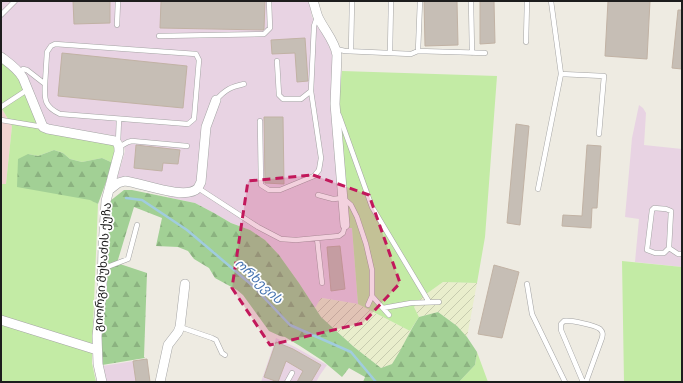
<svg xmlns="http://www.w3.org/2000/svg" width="683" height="383" font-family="'PT Sans Narrow','Noto Sans Georgian',sans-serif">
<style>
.commercial{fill:#f0d3d0}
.industrial{fill:#e8d3e3}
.farmland{fill:url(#farmland-furrows)}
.grass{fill:#c3eba5}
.forest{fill:url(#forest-firs)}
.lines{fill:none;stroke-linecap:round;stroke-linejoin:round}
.stream{stroke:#a0ccde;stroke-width:2.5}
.building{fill:#c6beb5;stroke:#c1b2a4}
.lane-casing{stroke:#a4a4a4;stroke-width:5.5}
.street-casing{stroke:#a4a4a4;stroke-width:10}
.lane{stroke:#fff;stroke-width:4.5}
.street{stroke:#fff;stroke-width:9}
.marked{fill:#c2185b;fill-opacity:0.2;stroke:#c2185b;stroke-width:3;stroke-dasharray:8 5;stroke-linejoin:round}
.labels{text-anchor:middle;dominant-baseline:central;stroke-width:3.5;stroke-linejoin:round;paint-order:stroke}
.street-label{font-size:12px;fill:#1d1d1d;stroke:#fff}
.water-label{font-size:13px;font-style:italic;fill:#4673b0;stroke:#fff}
</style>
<defs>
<pattern id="farmland-furrows" width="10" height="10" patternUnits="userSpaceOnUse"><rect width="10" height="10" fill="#e9eecc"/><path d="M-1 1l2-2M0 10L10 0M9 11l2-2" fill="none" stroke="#c7ccaf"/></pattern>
<pattern id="forest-firs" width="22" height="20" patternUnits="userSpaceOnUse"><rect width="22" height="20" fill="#a2d095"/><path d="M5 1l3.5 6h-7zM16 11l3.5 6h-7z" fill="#8bb280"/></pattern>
</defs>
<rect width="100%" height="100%" fill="#eeebe2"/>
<!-- commercial -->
<path class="commercial" d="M1,107l11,19 -6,58 -1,1 -4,-1z"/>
<!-- industrial -->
<path class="industrial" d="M1,1h308l3,16 16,26 4,11 9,175 11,-1 6,76 -36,-6 -7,10 -16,-25 -20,-28 -14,-15 -15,-10 -19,-7 -17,-10 -19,-10 -27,-6v-10l-42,-10 -9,1 8,-27 -2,-9 -12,-7 -56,-8 -7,-2 -5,-4 -26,-56 -16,-14z
M639,105l4,3 3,5 -2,32 38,4v118l-47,-5 4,-43 -14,-2 7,-79z
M276,338l19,9 32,18 -7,10 -4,7h-55z
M147,359l3,23h-45l-3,-16z"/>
<!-- farmland -->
<path class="farmland" d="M443,282l34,1 -10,54 -10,-11 -19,-14 -19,5 -5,-10 8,-10z
M321,298l37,6 52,27 -7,15 -11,18 -11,4 -27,-21 -33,-30 -6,-9z"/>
<!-- grass -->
<path class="grass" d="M1,60l17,15 25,56 69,13 3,4 -2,15 -11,-5 -20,4 -12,-3 -7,-6 -9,-3 -16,6 -10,-2 62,45 8,5 -6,147v12l4,19h-95v-198h5l6,-58 -11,-19z
M342,71l155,5 -12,161 -8,46 -34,-1 -21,15 -8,10 5,10 -9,14 -52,-27 -6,-76h-3l-11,-124z
M622,261l60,6v115h-58z
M477,352l11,30h-29l16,-17z"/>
<!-- forest -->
<path class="forest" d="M54,150l9,3 7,6 12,3 20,-4 11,5 -15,41 -8,-4 -73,-13 1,-28 10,-5 10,2z
M124,190h8l63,13 19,10 17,10 19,7 15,10 14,15 20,28 22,34 33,30 27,21 11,-4c10,-15 17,-32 27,-47l19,-5 19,14 10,11 10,15 -2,13 -16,17h-96l2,-5 -16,-9 -7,9 -19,-16 -23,-15 -15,-9 -5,-1 -11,-5 -26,-36 -6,-5 -22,-12 -6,-10 -15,-9 -6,-8 -10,-4 -22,-1 6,-28 -28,-11 -17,56 30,10 -3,84 1,1 -43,7c-3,-31 4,-64 5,-96 1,-22 0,-45 3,-68z"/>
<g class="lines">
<!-- stream -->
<path class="stream" d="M126,198l16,2 45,30 66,56 37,39 61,27 25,30"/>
</g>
<!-- building -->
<path class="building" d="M73,1h37v22l-36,1z
M161,1h104l-1,28 -1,1 -103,-2z
M424,1h33l1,44 -33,1z
M480,1h14l1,42 -15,1z
M608,1h42l-3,58 -42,-3z
M678,10h4v59l-10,-1z
M305,38l3,43 -11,1 -2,-29 -23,1 -1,-14z
M62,53l125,13 -4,42 -125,-12z
M264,117h19l1,67 -19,-1z
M516,124l13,2 -9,99 -13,-2z
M136,145l44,5 -2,14 -15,-1 -1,8 -28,-3z
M587,145l14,1 -4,62h-5l-1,20 -29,-2 1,-11 19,1z
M340,246l5,43 -14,2 -4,-44z
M494,265l25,7 -17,66 -24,-4z
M276,342l17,7 28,16 -10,17h-14l6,-11 -17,-10 -8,21 -14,-5z
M147,359l3,23h-14l-3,-21z"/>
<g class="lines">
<defs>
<path id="lane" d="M471,1l1,52
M551,1l10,73 43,2 -5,58
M1,15l14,-14
M117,25l1,-24
M159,36l105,-2 6,-6 -1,-27
M526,42l1,-41
M336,49l9,2 66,3 7,-3 2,-50
M351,51l1,-50
M418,51l67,2
M390,53l1,-52
M277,61l2,34 4,4h18l10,-8 3,-65 3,-9
M20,73l3,-4 4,1 18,14 2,-32 4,-6 4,-2 141,10 3,6 -5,59 -6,5 -128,-10c-15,-7 -16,-14 -15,-30
M216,100c10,-11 15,-13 28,-16
M1,107l26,-17
M339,115l33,92 57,95
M1,120l42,7
M260,121l1,64 8,5h11l34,-14 5,-6 2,-12 -10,-67
M118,143l1,-24
M119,147l9,-5 4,-1 55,5
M198,188l60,39 23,12 15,1 43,-4 4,-3 2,-8
M538,189l23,-115
M318,195l15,4 10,-1 8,7 6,12 9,27 6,26v26l-4,9
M654,208l12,1 5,2 -2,37 -5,5h-9l-8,-3 5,-40z
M317,238l5,45
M669,248l9,6h4
M102,269l26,-10 9,-34
M527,284l5,30 33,68
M372,296l17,19
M383,308l28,-5 28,-1
M180,327l32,11 4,2 6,13 3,2
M287,382l5,-9
M583,382l-22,-52v-6l3,-3c6,-1 31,4 36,8 3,3 3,5 2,9l-16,44"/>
<path id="street" d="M313,1c2,5 3,11 5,16 6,13 17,24 19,38l-2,49 10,121
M1,57c8,6 17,12 22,21l20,49 5,2 67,12c4,3 4,6 4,11l-13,49 -3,46 -1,41 -5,48 1,28 4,18
M109,190l9,-7 7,-2c17,2 61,20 73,7 1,-2 2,-4 3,-6l5,-55 10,-27
M1,320l96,30
M160,382l8,-37 10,-13 2,-5 5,-43"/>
</defs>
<!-- lane casing -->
<use href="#lane" class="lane-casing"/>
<!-- street casing -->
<use href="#street" class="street-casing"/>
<!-- lane -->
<use href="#lane" class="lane"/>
<!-- street -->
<use href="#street" class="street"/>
</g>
<!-- marked area -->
<path class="marked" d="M313,175l56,20 31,88 -37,40 -93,22 -38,-57 16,-107z"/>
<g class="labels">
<!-- street labels -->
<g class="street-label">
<text transform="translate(102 267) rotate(-86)">გიორგი მუხაძის ქუჩა</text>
</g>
<!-- water labels -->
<g class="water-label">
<text transform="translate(259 281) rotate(43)">ორხევის</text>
</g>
</g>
<!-- border -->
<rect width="683" height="383" fill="none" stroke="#1d1d1d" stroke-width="4"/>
</svg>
